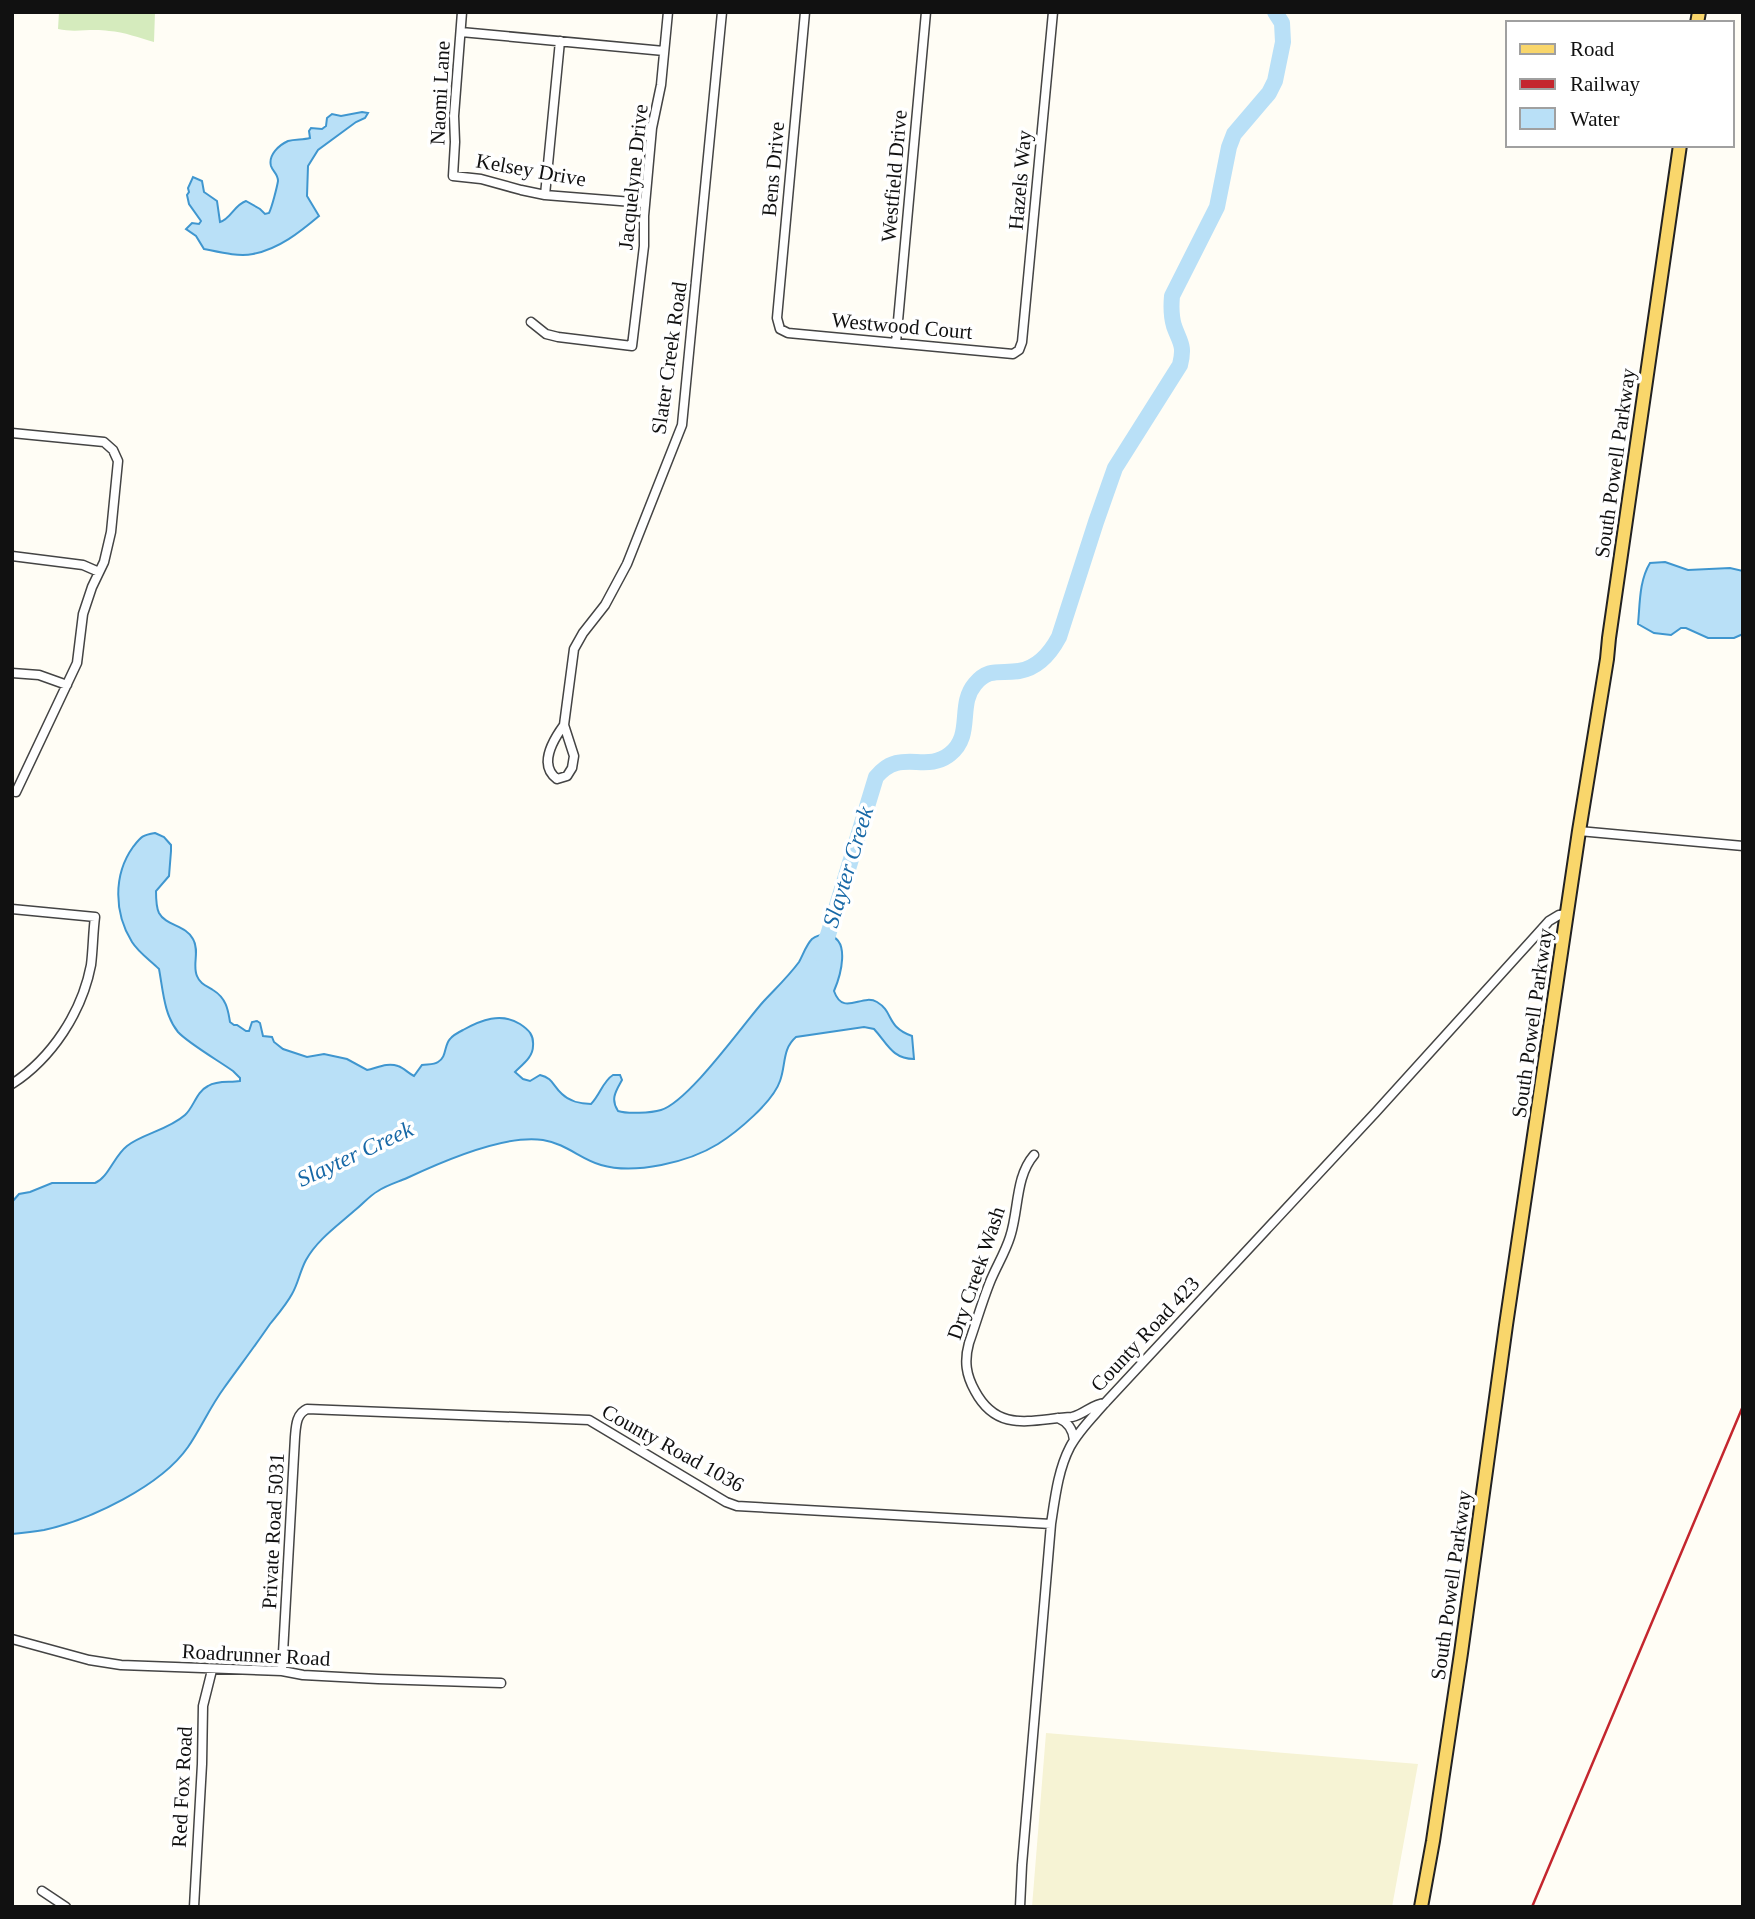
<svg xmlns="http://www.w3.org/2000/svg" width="1755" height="1919" font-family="Georgia,serif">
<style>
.farmland{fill:#f6f3d4}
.green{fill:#d5ebbd}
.water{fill:#b9e0f7;stroke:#3f96cf;stroke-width:2}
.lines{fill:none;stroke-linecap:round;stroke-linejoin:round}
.river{stroke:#b9e0f7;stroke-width:16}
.street-casing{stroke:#444;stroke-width:11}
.primary-casing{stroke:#222;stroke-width:16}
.street{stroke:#fff;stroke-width:8}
.primary{stroke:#f9d66b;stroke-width:12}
.rail{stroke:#c4262e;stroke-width:2.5}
.labels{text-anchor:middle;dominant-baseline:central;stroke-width:7;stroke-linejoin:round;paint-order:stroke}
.street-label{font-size:21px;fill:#111;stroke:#fff}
.water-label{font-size:23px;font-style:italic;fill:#1768a6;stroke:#fff}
</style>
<rect width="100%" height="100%" fill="#fffdf5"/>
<!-- farmland -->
<path class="farmland" d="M1046,1733l372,31 -26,143h-360z"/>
<!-- green -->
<path class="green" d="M59,12h96l-1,30c-14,-4 -30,-10 -45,-11 -18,-3 -33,2 -51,-2z"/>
<!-- water -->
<path class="water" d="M362,112l6,1 -3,5 -9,4 -38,28 -10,16 -1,30 12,20c-19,16 -40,33 -66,38 -15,3 -34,-2 -49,-5l-8,-13 -10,-7 6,-6 7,1 2,-3 -12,-17 -2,-9 2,-3 -1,-4 5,-11 9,4 2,11 13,9 3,21c11,-3 14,-17 26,-21l14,8 5,5 4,-1c3,-6 8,-26 9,-32 0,-7 -5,-9 -7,-15 -3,-11 8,-21 17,-25 8,-2 15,-1 22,-3l-1,-7 2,-3 11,1 4,-3 1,-8 5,-4 9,2z
M1665,562l23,8 42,-2 13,3v63l-9,4h-26l-22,-10h-5l-10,7 -17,-2 -16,-9c2,-20 1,-43 12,-61z
M155,833l9,4 7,8v6l-2,25 -13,15c0,7 0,16 3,22 7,13 27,12 34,26 7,12 -1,26 4,37 3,8 10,10 16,14 13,8 15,19 17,32l4,3h3l9,6h3l3,-9 5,-1 3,2 3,13 9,1 2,5 9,7 24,8 17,-3 23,5 20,11c10,-2 20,-8 31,-4 6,2 10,7 16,10l8,-11c5,-1 12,0 16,-3 9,-5 6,-17 12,-23 3,-4 9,-7 13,-9 18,-10 38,-18 57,-6 9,6 14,11 13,22 0,11 -10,18 -18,26l8,7 7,2 10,-6c13,3 13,11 22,19 7,7 19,10 29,10 9,-9 12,-23 22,-29h7l2,5c-6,11 -12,19 -4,31 9,3 33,2 43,-1 28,-9 80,-83 102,-108 12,-13 25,-25 36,-40 4,-7 7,-17 13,-23 4,-3 10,-5 15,-4 25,3 13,42 7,56 9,26 28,2 43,11 17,10 9,25 35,34l2,23c-22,0 -27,-16 -40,-30l-10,-2 -68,10c-14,12 -10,28 -16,44 -7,21 -43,51 -62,63 -29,18 -83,31 -117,21 -21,-6 -34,-21 -58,-25 -37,-6 -102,22 -136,38 -9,4 -20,7 -29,13 -9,5 -16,14 -24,20 -17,15 -37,29 -48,49 -6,11 -8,24 -14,34 -6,11 -14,20 -22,30 -15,22 -31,43 -46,64 -14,19 -23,40 -36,59 -27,39 -98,73 -144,83 -11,2 -21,3 -32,4v-332l7,-8 11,-2 22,-9h43c13,-5 19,-27 32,-37 15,-12 41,-16 58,-31 9,-8 11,-23 23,-29 10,-6 22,-3 32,-5v-3l-7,-7c-14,-10 -45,-28 -55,-39 -14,-17 -15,-42 -19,-63 -9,-9 -20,-16 -27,-27 -18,-29 -19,-67 1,-95 8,-10 9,-12 22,-14z"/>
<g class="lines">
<!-- river -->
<path class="river" d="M820,953l8,-18 48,-158c25,-30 49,-3 74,-23 24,-19 7,-49 25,-70 14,-17 26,-10 44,-13 19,-3 32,-19 40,-34l37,-115 19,-54 65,-103c5,-20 0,-22 -6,-39 -3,-10 -3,-19 -2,-30l45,-89 12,-60 5,-13 35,-41 6,-12 8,-39 -1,-19 -7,-11"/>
<defs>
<path id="street" d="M462,12l-8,104 1,26 -2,34 28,3 40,11 24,5 100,8
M805,12l-28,306 3,11 8,4 225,21 6,-4 3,-8 31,-330
M461,32l203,19
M545,195l15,-154
M531,322l15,12 12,3 74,9 12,-100v-30l8,-88 9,-43 7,-73
M896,343l30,-331
M12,433l92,9 9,8 5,11 -7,71 -7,30 -12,25 -9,27 -6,49 -61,129 -4,-1
M12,556l71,9 16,7
M12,673l27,2 28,10
M564,725c-11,15 -26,40 -7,54l10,-3 5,-8 2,-12 -10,-31 10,-76 9,-16 22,-28 22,-41 55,-139 40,-413
M1579,831l164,15
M12,909l83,8c-2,15 -2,32 -4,48 -9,47 -39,93 -79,119
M1034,1155c-19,22 -15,55 -24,82 -5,16 -14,30 -20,45 -8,20 -14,41 -21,61 -5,18 -3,32 6,48 23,43 57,28 97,26 13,-3 20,-13 33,-14
M1058,1418c10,4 15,12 16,22
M12,1639l77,21 32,5 161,6 21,4 75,4 123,4
M282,1671l13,-234c1,-11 1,-23 12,-28l282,11 137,82 11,4 314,18
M42,1891l24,16
M194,1907l8,-143 1,-58 9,-36
M1020,1907l2,-42 29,-341c4,-26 7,-54 19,-77 9,-17 23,-30 35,-44l270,-290 174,-192 10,-6 9,-1"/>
<path id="primary" d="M1697,23l2,-11
M1421,1907l12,-66 28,-188 45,-328 73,-494 28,-172 2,-21 71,-493"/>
</defs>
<!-- street casing -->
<use href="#street" class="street-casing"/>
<!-- primary casing -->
<use href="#primary" class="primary-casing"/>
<!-- street -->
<use href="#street" class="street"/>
<!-- primary -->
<use href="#primary" class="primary"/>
<!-- rail -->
<path class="rail" d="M1532,1907l211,-501"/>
</g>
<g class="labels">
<!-- street labels -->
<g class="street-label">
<text transform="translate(440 93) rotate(-87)">Naomi Lane</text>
<text transform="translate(773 169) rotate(-85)">Bens Drive</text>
<text transform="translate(531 170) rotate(10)">Kelsey Drive</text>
<text transform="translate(894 176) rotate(-85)">Westfield Drive</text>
<text transform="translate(633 177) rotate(-84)">Jacquelyne Drive</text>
<text transform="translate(1020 180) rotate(-85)">Hazels Way</text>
<text transform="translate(902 326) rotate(5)">Westwood Court</text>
<text transform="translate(669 358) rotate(-82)">Slater Creek Road</text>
<text transform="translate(1615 463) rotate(-82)">South Powell Parkway</text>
<text transform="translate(1532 1023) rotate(-82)">South Powell Parkway</text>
<text transform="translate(976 1273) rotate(-71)">Dry Creek Wash</text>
<text transform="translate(1145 1334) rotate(-47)">County Road 423</text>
<text transform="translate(673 1448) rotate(29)">County Road 1036</text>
<text transform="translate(273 1531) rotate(-87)">Private Road 5031</text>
<text transform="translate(1451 1585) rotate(-82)">South Powell Parkway</text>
<text transform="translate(256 1655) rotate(3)">Roadrunner Road</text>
<text transform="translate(182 1787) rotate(-87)">Red Fox Road</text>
</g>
<!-- water labels -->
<g class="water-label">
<text transform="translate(848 867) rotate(-73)">Slayter Creek</text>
<text transform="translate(355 1154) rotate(-25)">Slayter Creek</text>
</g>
</g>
<!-- border -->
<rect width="1755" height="1919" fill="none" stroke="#111111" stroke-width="28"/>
<!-- legend -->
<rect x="1506" y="21" width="228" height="126" fill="#ffffff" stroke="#a0a0a0" stroke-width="2"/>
<rect x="1520" y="44" width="35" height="10" fill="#f9d66b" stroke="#a0a0a0" stroke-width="2"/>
<text x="1570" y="56" font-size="21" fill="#111111">Road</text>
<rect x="1520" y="79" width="35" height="10" fill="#c4262e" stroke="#a0a0a0" stroke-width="2"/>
<text x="1570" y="91" font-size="21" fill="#111111">Railway</text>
<rect x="1520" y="108" width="35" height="21" fill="#b9e0f7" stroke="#a0a0a0" stroke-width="2"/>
<text x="1570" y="126" font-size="21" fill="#111111">Water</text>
</svg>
